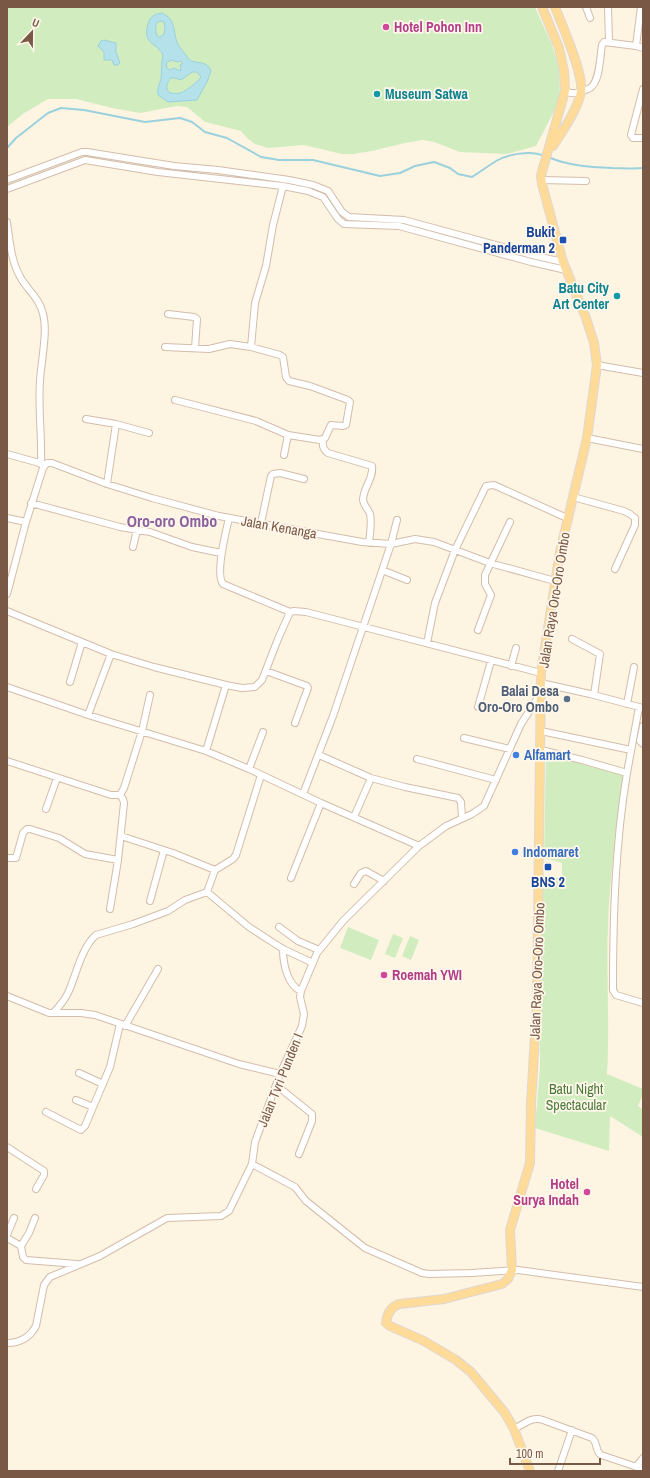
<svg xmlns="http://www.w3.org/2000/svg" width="650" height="1478" font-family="'Archivo Narrow',sans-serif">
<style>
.green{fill:#d1edbf}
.water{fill:#b5e1ea;stroke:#9ad1dd;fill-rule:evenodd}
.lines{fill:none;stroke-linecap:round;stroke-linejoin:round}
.stream{stroke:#9ad1dd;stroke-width:2}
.minor-casing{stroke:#d3bdaa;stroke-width:8}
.major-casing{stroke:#dfd7d3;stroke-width:10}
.minor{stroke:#fff;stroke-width:6}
.major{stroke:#ffdb99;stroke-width:8}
.hotel-dot{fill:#d1479c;stroke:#fff7eb;stroke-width:1.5}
.culture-dot{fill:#0f9aa8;stroke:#fff7eb;stroke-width:1.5}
.transit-dot{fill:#1a4fb4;stroke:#fff7eb;stroke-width:1.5}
.service-dot{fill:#5c6f8a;stroke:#fff7eb;stroke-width:1.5}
.shop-dot{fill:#3f7fe0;stroke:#fff7eb;stroke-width:1.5}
.labels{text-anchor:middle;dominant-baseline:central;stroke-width:3.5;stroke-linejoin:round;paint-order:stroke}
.hotel-label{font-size:14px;font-weight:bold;fill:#b23c85;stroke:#fff7eb;text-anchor:start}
.culture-label{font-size:14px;font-weight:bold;fill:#0d838f;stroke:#fff7eb;text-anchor:start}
.transit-label{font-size:14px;font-weight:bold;fill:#164399;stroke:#fff7eb;text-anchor:end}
.street-label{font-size:14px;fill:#795946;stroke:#fff7eb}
.service-label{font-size:14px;font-weight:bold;fill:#4e5e75;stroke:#fff7eb;text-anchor:end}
.shop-label{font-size:14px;font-weight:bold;fill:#366cbe;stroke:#fff7eb;text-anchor:start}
.park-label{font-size:14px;fill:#4c7a3a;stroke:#fff7eb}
.quarter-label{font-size:16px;font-weight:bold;fill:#8a619d;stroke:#fff7eb}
</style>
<rect width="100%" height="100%" fill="#fef4e2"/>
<!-- green -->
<path class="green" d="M7,7h528l17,38 7,23 1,32 -24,46 -29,8 -47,-2 -26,-10 -11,-2 -18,3 -33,8 -19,3h-11l-38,-9 -36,3 -13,-4 -8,-6 -6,-7 -36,-9 -18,-15 -10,-1 -37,7 -28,-5 -36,-9h-28l-25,15 -16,13z
M546,754l77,21c-6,50 -13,100 -15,149 -2,50 2,100 -1,150l36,15v5l-5,12 5,4v27l-33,-21 -1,35 -74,-23 5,-62v-92l3,-97 19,1v-15l-18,-5z
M348,927l31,13 -8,20 -31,-12z
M393,934l10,4 -8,20 -10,-4z
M410,936l9,4 -8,20 -9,-4z"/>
<!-- water -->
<path class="water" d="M162,13c14,6 11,18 15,29 2,6 8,11 11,16 6,8 18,0 23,13l-4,11 -10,18 -29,2 -10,-7c-1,-8 1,-9 3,-16 1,-8 0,-16 2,-24 -6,-13 -21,-10 -15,-31 2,-8 7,-10 14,-11zM161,21l3,1 1,7 -1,5 -4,3h-2c-3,-5 -3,-10 -1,-15zM171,60l6,2 3,-1 3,2 -3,2 1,6 -7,-3 -4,2 -3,-2 -1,-5zM192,72h5l4,5c-2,4 -15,14 -20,16 -2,0 -7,1 -10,0 -7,-3 -4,-11 0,-15h4l6,2z
M104,40l12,3v9l4,11 -2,2h-4l-2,-5h-8v-8l-6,-6 3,-5z"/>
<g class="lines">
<!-- stream -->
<path class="stream" d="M7,148l9,-10 32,-25 13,-5 23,2 61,12 35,-4 12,4 13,10 22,6 34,19 18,3h34l67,16 20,-3 15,-7 19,-4 16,6 8,6 14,3c8,-5 16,-11 24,-16 12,-7 35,-11 48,-5
M548,157c21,9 42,10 64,11 11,0 21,1 31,0"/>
<defs>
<path id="minor" d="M586,7l4,11
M608,7l1,35
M636,46l5,-39
M643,89l-12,46 2,3h10
M565,91c6,3 10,3 16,1 2,-2 6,-2 9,-4 10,-6 10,-32 12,-43l2,-3 32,4 7,2
M7,180l75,-28h5l87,14 44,4 71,10 24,5 15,6 14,21 7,5 55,3 128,35 31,7
M541,180l45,1
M7,189l78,-29 73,12 125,14 25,5 15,6 15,22 6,5 55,2 132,36 35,8
M7,222c3,20 4,41 15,58 8,12 18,20 21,34 5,17 -2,48 -3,67 -2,27 2,55 1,83
M168,314l26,3 3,2 -2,29
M165,347l44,2 21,-5 21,3
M597,365l46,8
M175,400l81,21 32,14 32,5 5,-2 6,-13 12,1 3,-1 4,-23 -2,-2 -38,-14 -21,-5 -3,-4 -3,-20 -3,-2 -29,-8 4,-44 11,-37 7,-41 10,-39
M86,419l30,5
M587,438l56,11
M323,440c-1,5 1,10 5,13l44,13c2,12 -9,22 -9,34 1,6 5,9 7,14 2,9 0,19 -1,29
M7,454l36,10
M284,455l4,-20
M107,484l9,-60 33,9
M573,497l51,14 6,3 5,4v7l-20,44
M31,503l89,24 30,5 42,15 29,6
M7,518l19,4
M229,518c-3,13 -14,56 -6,66l67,28 4,-1 12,1 235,61
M261,523l10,-47 2,-2 7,-1 24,6
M133,547l4,-17
M382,570l25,10
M7,594l19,-72 17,-54 4,-5h5l55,21 45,14 67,18 143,26 29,2 24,-5 19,3 56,21 65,18
M7,611l104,43 43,13 72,18 16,3 13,-1 7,-7 16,-41 12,-27
M478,630l13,-35 -6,-11v-9l25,-53
M572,639l28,15 -6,41
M427,643l8,-40 20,-53 31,-64 8,-1 73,33
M511,666l5,-18
M266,671l41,15 1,2 -13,35
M70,682l12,-40
M541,683l49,11 53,14
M7,687l81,28 118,36 43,18 72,34 98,43
M627,704l7,-37
M478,707l13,-46
M88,715l23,-61
M643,726l-3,15 3,3
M541,731l90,19
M464,738l46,11
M541,750l41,10 45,13c-12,72 -14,145 -14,217l3,5 27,8
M206,751l20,-66
M319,755l52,23 34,9 53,11 3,4 1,16
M417,759l79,21
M7,761l104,34h9l4,-7 18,-57 8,-36
M249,769l14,-37
M627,773l12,-66
M303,794l30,-78 58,-172 6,-24
M46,809l11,-31
M354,817l17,-39
M121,836l52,17 42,17
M7,858h9l7,-25 4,-4h3l29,9 26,16 33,6
M291,878l30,-75
M354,884l7,-11 5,-2 18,10
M207,892l42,35 34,22 30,14
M150,901l14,-51
M110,909l8,-49 6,-57 -1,-4 -3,-4
M279,927l19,14 21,9
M283,949c0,14 4,36 18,42
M7,996l42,17h32l14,2 144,49 41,10
M53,1013c6,-6 11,-12 15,-20 8,-17 13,-45 28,-58l37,-11 35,-13 17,-11 22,-8 8,-22 18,-11 3,-4 25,-80
M125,1026l33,-57
M79,1073l24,11
M276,1085l36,29v7l-13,33
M76,1100l17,7
M46,1112l31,16 4,2 4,-4 25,-59 10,-43
M7,1147l37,24v4l-8,14
M252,1164l43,23 11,14 59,47 57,25 7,1 42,-1 47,-3 125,17
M7,1235l7,-17
M7,1238l14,8 2,11 3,3 51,4
M21,1246l8,-13 6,-15
M7,1343c13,0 23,-6 29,-17l8,-41 6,-8 50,-21 67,-38 54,-2 8,-5 23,-47 3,-22 25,-68 22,-48 2,-12 -4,-17 1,-6 16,-38 26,-32 76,-75 27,-20 26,-12 12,-8 37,-82 20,-31
M514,1429c10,-5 18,-13 29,-9l49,18c6,5 3,13 9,17l42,14
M636,1467l7,-9
M558,1471l14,-41"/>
<path id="major" d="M553,146c9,-14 25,-37 28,-54 3,-18 -19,-67 -26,-85
M530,1471l-16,-42 -9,-16 -34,-41 -15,-12 -32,-19 -34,-15 -4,-3c1,-9 5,-16 13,-19l45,-5 58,-15 6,-5 4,-9 -2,-40 20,-67 1,-59 6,-103 4,-328 19,-121 27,-114 10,-73 -3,-22 -8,-25 -23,-56 -21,-78 -1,-8 2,-8 22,-77 -1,-20 -5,-23 -17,-41"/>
</defs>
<!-- minor casing -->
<use href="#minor" class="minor-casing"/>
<!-- major casing -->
<use href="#major" class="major-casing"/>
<!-- minor -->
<use href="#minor" class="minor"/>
<!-- major -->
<use href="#major" class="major"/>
</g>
<!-- markers -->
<g class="hotel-dot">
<circle cx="386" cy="27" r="4"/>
<circle cx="384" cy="975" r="4"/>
<circle cx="587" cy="1192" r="4"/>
</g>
<g class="culture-dot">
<circle cx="377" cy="94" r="4"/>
<circle cx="617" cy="296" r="4"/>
</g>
<g class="transit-dot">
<rect x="559" y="236" width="8" height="8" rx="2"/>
<rect x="544" y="863" width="8" height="8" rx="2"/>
</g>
<circle class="service-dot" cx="567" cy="699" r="4"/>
<g class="shop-dot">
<circle cx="516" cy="755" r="4"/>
<circle cx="515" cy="852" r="4"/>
</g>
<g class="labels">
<!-- hotel labels -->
<g class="hotel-label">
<text x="394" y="27">Hotel Pohon Inn</text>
<text x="392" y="975">Roemah YWI</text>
<text x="579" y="1184" text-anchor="end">Hotel<tspan x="579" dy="16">Surya Indah</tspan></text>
</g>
<!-- culture labels -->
<g class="culture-label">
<text x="385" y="94">Museum Satwa</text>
<text x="609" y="288" text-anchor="end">Batu City<tspan x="609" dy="16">Art Center</tspan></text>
</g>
<!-- transit labels -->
<g class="transit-label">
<text x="555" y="232">Bukit<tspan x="555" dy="16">Panderman 2</tspan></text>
<text x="548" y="882" text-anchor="middle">BNS 2</text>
</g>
<!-- street labels -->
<g class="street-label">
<text transform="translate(279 527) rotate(10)">Jalan Kenanga</text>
<text transform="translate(554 600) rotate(-81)">Jalan Raya Oro-Oro Ombo</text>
<text transform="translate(537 971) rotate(-88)">Jalan Raya Oro-Oro Ombo</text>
<text transform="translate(280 1080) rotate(-68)">Jalan Tvri Punden I</text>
</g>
<!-- service labels -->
<g class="service-label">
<text x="559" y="691">Balai Desa<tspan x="559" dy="16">Oro-Oro Ombo</tspan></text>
</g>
<!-- shop labels -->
<g class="shop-label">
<text x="524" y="755">Alfamart</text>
<text x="523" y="852">Indomaret</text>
</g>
<!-- park labels -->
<g class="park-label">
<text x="576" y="1089">Batu Night<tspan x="576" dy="16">Spectacular</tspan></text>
</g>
<!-- quarter labels -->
<g class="quarter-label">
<text x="172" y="521">Oro-oro Ombo</text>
</g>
</g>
<!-- border -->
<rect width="650" height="1478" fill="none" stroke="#795946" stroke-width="16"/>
<!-- north arrow -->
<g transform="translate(32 32) rotate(22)" stroke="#fff7eb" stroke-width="3" paint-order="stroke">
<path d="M0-3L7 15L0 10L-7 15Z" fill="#795946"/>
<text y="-6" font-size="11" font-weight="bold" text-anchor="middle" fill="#795946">U</text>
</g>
<!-- scale -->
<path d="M510 1458v6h90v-6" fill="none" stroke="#795946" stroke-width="2"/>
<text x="516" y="1458" font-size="12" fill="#795946" stroke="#fff7eb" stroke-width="3" paint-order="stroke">100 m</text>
</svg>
